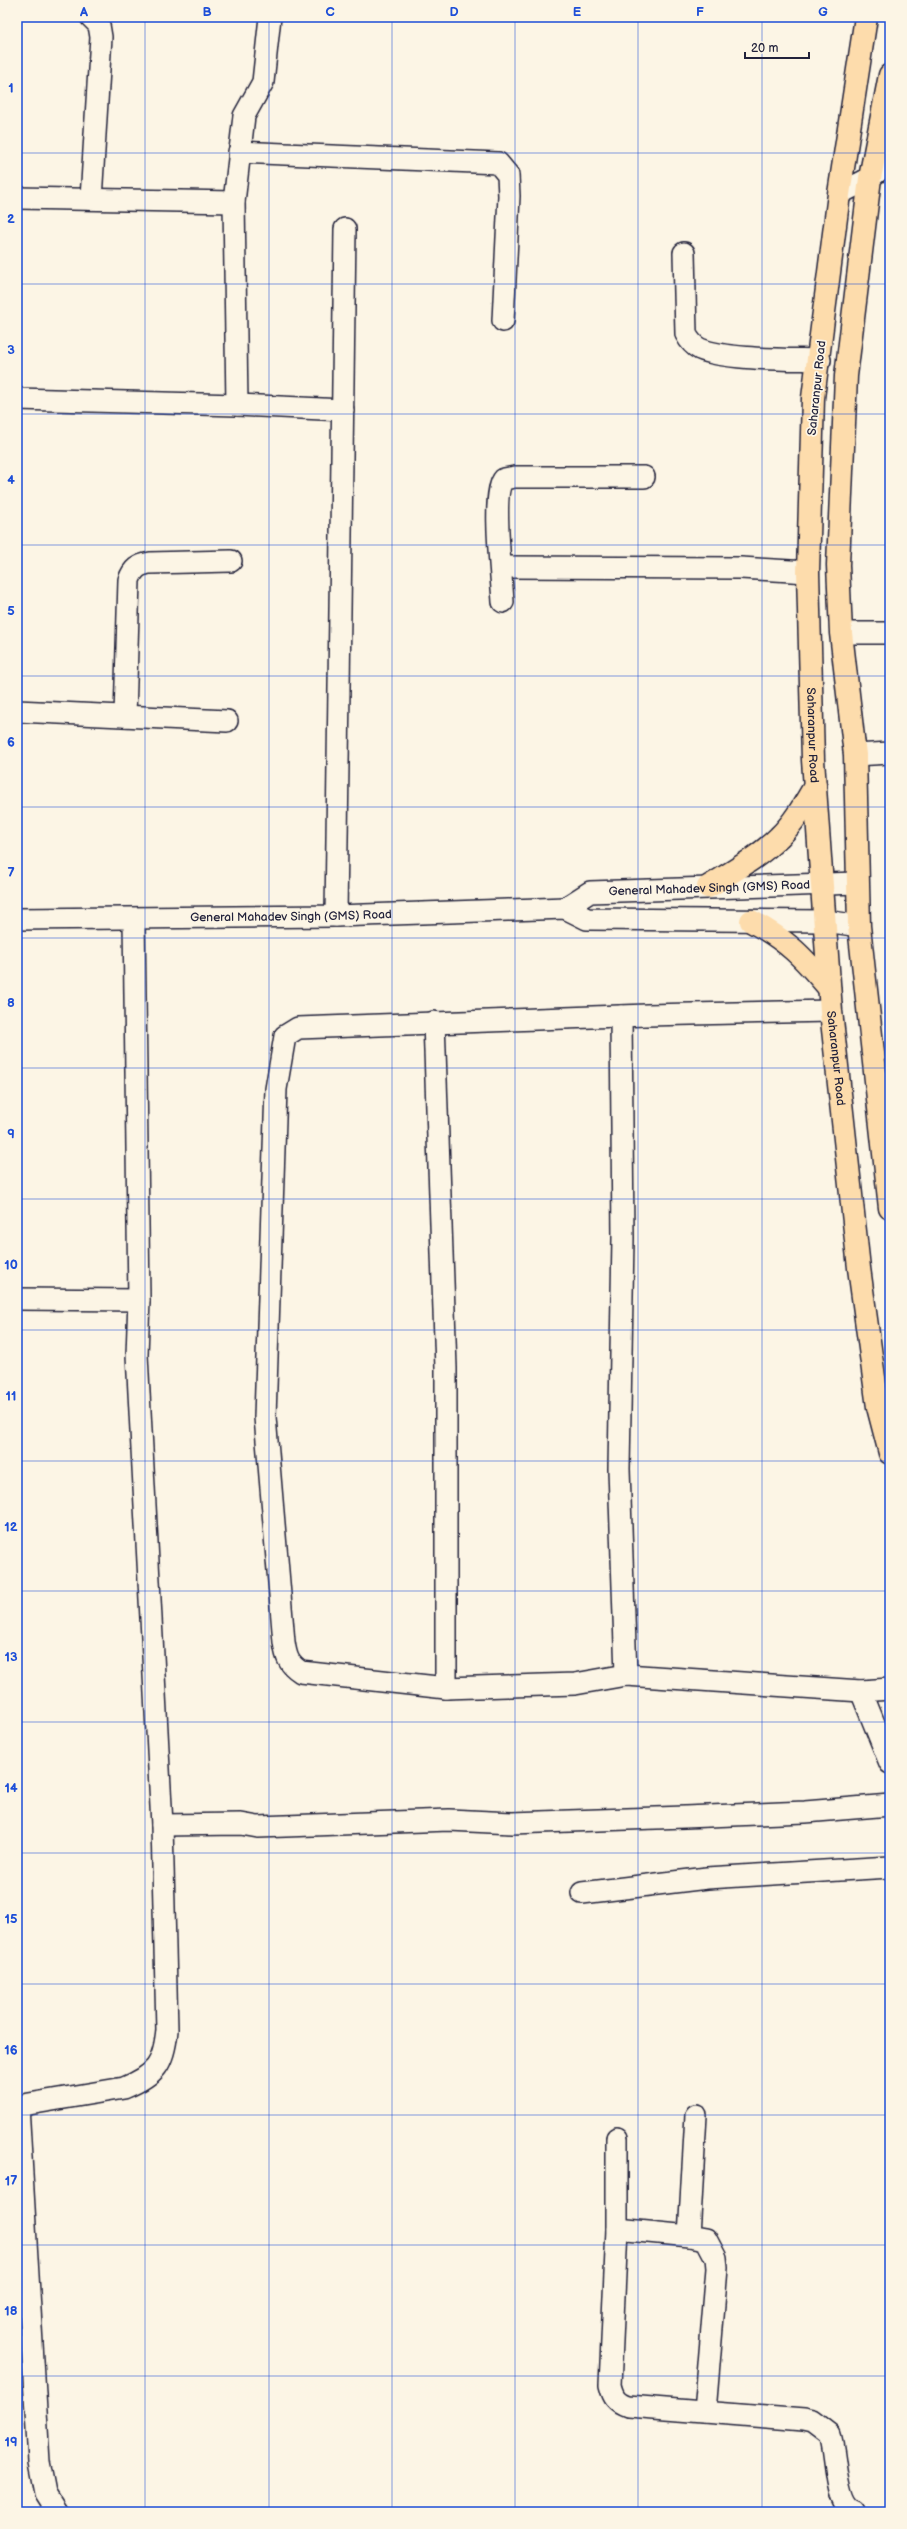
<svg xmlns="http://www.w3.org/2000/svg" width="907" height="2529" font-family="'Balsamiq Sans',sans-serif">
<style>
.lines{fill:none;stroke-linecap:round;stroke-linejoin:round}
.minor-casing{stroke:#22223b;stroke-width:24}
.major-casing{stroke:#22223b;stroke-width:25}
.minor{stroke:#fcf5e5;stroke-width:21}
.major{stroke:#fddcac;stroke-width:22}
.grid{fill:none;stroke:#1d4ed8;stroke-width:1;stroke-opacity:0.55}
.labels{text-anchor:middle;dominant-baseline:central;stroke-width:3.5;stroke-linejoin:round;paint-order:stroke}
.street-label{font-size:12px;fill:#22223b;stroke:#fcf5e5}
.neatline{fill:none;stroke:#1d4ed8;stroke-width:1.5}
.grid-label{font-size:13px;text-anchor:middle;font-weight:bold;fill:#1d4ed8}
</style>
<rect width="100%" height="100%" fill="#fcf5e5"/>
<filter id="ink" filterUnits="userSpaceOnUse"><feTurbulence type="fractalNoise" baseFrequency=".025" numOctaves="2"/><feDisplacementMap in="SourceGraphic" scale="8" xChannelSelector="R" yChannelSelector="G"/><feConvolveMatrix kernelMatrix="1 2 1 2 8 2 1 2 1" color-interpolation-filters="sRGB"/></filter>
<g filter="url(#ink)">
<g class="lines">
<defs>
<g id="minor">
<path d="M91,17l8,8 2,12 -10,162"/>
<path d="M239,152l259,11 10,12 1,21 -6,125"/>
<path d="M839,194l31,-16 20,-17"/>
<path d="M17,198l217,4"/>
<path d="M684,253l2,81c3,6 8,12 14,15 26,11 89,10 120,11"/>
<path d="M17,399l220,6 106,5"/>
<path d="M237,405l-3,-203 10,-86 19,-34 7,-65"/>
<path d="M501,567l240,1 67,4"/>
<path d="M503,602c-1,-22 -12,-110 1,-123l11,-2h129"/>
<path d="M841,633h49"/>
<path d="M17,711l210,10"/>
<path d="M125,716l4,-136c4,-11 9,-15 21,-17l81,-2"/>
<path d="M855,755l35,-2"/>
<path id="s1" d="M565,908l25,-16 267,-9"/>
<path d="M336,916l9,-687"/>
<path id="s2" d="M17,919l319,-3 229,-8 22,11 239,2 33,5"/>
<path d="M831,1011l-184,4 -349,13 -13,8 -9,53 -11,328 19,225c2,14 4,22 17,30l145,16 129,-4 51,-9 235,16 29,-2"/>
<path d="M621,1016l2,222 -4,231 7,206"/>
<path d="M434,1022l12,346v320"/>
<path d="M17,1299l122,1"/>
<path d="M861,1691l29,72"/>
<path d="M162,1825l79,-1 17,3 191,-7 63,3 173,-6 120,-5 85,-7"/>
<path d="M582,1893l125,-15 183,-11"/>
<path d="M17,2106l107,-18c32,-13 40,-24 43,-58l-5,-205 -25,-470 2,-55 -5,-381"/>
<path d="M18,2106l21,356 6,31 12,19"/>
<path d="M696,2115l-7,121 17,3 10,19 1,10 -12,144"/>
<path d="M617,2138v91l-7,156c3,12 6,17 18,21l176,14 9,2 17,13c7,18 4,71 25,77"/>
<path d="M617,2229l72,7"/>
</g>
<g id="major">
<path id="s3" d="M866,17l-27,177 -26,204 -5,174 5,188 18,251 28,257 19,139 12,46"/>
<path d="M890,75l-20,103 -24,198 -8,189 3,68 14,122 4,171 31,282"/>
<path d="M708,887c24,-15 51,-30 71,-50 15,-14 26,-34 36,-51"/>
<path d="M751,921c36,19 52,36 78,67"/>
</g>
</defs>
<!-- minor casing -->
<use href="#minor" class="minor-casing"/>
<!-- major casing -->
<use href="#major" class="major-casing"/>
<!-- minor -->
<use href="#minor" class="minor"/>
<!-- major -->
<use href="#major" class="major"/>
</g>
</g>
<!-- grid -->
<path class="grid" d="M145,17v2495M269,17v2495M392,17v2495M515,17v2495M638,17v2495M762,17v2495M17,153h873M17,284h873M17,414h873M17,545h873M17,676h873M17,807h873M17,938h873M17,1068h873M17,1199h873M17,1330h873M17,1461h873M17,1591h873M17,1722h873M17,1853h873M17,1984h873M17,2115h873M17,2245h873M17,2376h873"/>
<g class="labels">
<!-- street labels -->
<g class="street-label">
<text transform="translate(817 388) rotate(-84)">Saharanpur Road</text>
<text stroke="none"><textPath href="#s3" startOffset="722">Saharanpur Road</textPath></text>
<text stroke="none"><textPath href="#s1" startOffset="149">General Mahadev Singh (GMS) Road</textPath></text>
<text stroke="none"><textPath href="#s2" startOffset="274">General Mahadev Singh (GMS) Road</textPath></text>
<text stroke="none"><textPath href="#s3" startOffset="1046">Saharanpur Road</textPath></text>
</g>
</g>
<!-- margin -->
<rect width="907" height="2529" fill="none" stroke="#fcf5e5" stroke-width="44"/>
<!-- scale -->
<path d="M745 52v6h64v-6" fill="none" stroke="#22223b" stroke-width="2"/>
<text x="751" y="52" font-size="12" fill="#22223b" stroke="#fcf5e5" stroke-width="3" paint-order="stroke">20 m</text>
<rect x="22" y="22" width="863" height="2485" class="neatline"/>
<g class="grid-label">
<text x="84" y="16">A</text>
<text x="207" y="16">B</text>
<text x="330" y="16">C</text>
<text x="454" y="16">D</text>
<text x="577" y="16">E</text>
<text x="700" y="16">F</text>
<text x="823" y="16">G</text>
<text x="11" y="92">1</text>
<text x="11" y="223">2</text>
<text x="11" y="354">3</text>
<text x="11" y="484">4</text>
<text x="11" y="615">5</text>
<text x="11" y="746">6</text>
<text x="11" y="877">7</text>
<text x="11" y="1007">8</text>
<text x="11" y="1138">9</text>
<text x="11" y="1269">10</text>
<text x="11" y="1400">11</text>
<text x="11" y="1531">12</text>
<text x="11" y="1661">13</text>
<text x="11" y="1792">14</text>
<text x="11" y="1923">15</text>
<text x="11" y="2054">16</text>
<text x="11" y="2185">17</text>
<text x="11" y="2315">18</text>
<text x="11" y="2446">19</text>
</g>
</svg>
